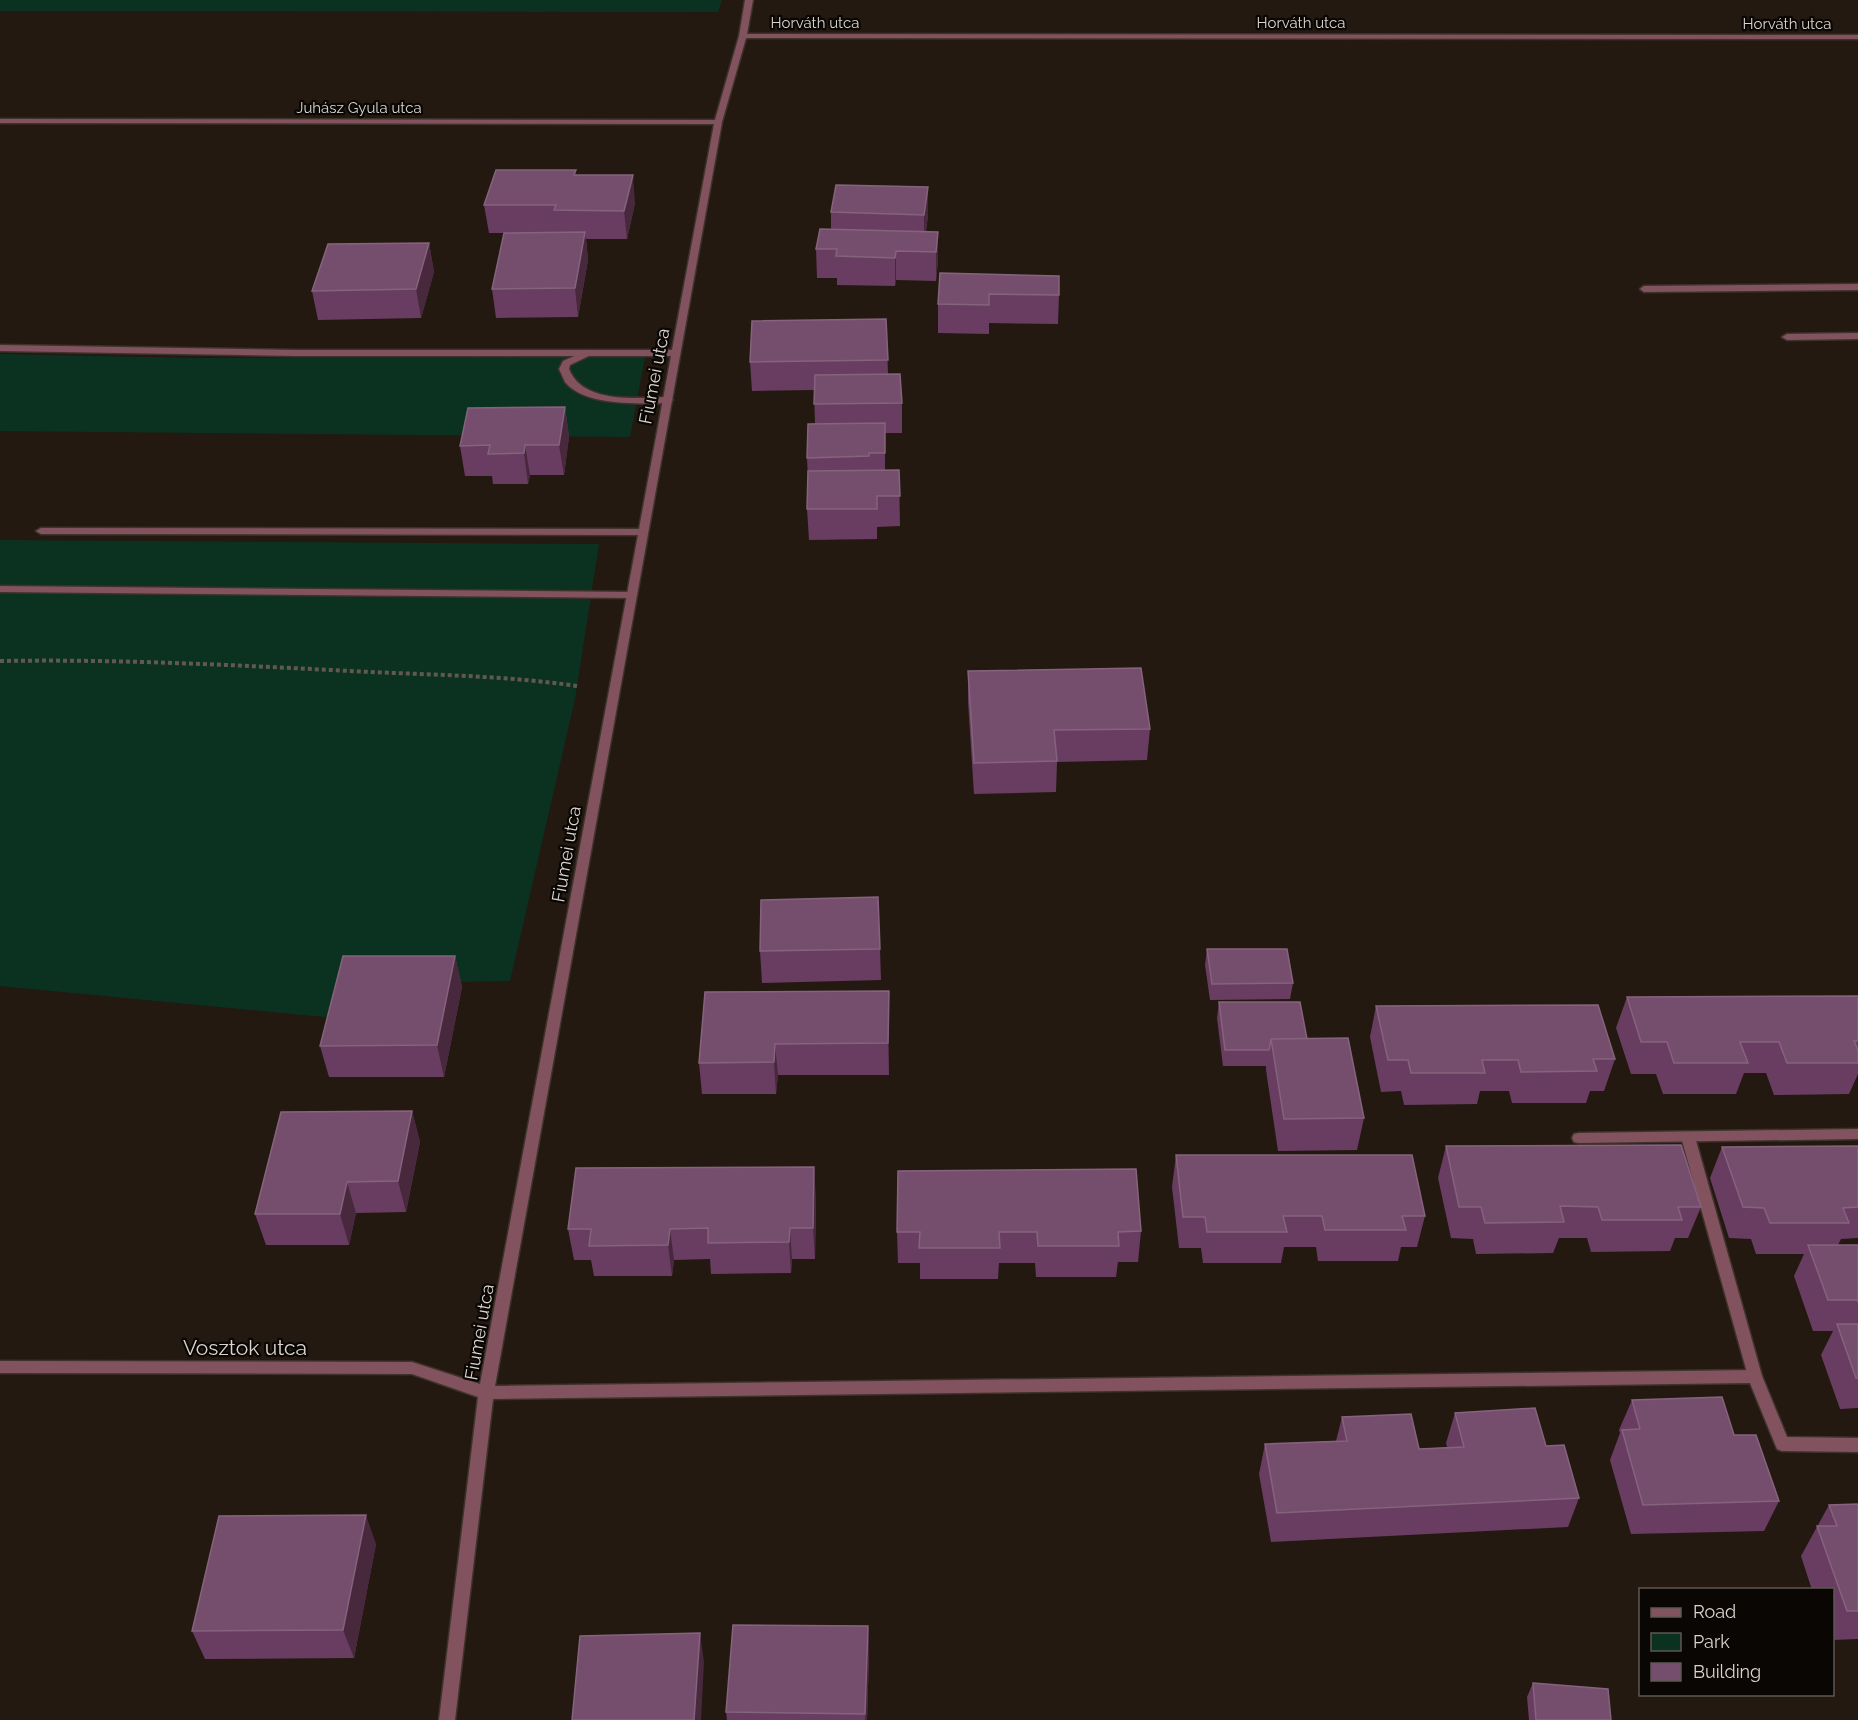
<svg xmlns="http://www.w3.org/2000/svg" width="1858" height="1720" font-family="Raleway,sans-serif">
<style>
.green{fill:#0b3220}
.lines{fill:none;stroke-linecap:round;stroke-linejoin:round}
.lane-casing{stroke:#3d332b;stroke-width:3}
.street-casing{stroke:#3d332b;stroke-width:3}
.path{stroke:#615850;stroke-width:4;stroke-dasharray:4 3;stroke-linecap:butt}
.lane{fill:#82525e;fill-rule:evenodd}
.street{fill:#82525e;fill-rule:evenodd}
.wall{fill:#693d61}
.shaded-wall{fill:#48283c}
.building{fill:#754e6d;stroke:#85637c;stroke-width:1.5}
.labels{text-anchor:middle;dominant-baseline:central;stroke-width:4.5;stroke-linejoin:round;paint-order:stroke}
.far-street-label{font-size:15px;fill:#dbd4ce;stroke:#090603}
.street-label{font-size:18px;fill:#dbd4ce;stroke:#090603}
.near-street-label{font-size:21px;fill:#dbd4ce;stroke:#090603}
</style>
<rect width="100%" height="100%" fill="#231910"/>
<!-- green -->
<path class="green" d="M0,0h722l-4,12 -718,-1z
M0,354l197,4 448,-1 -15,80 -630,-6z
M0,540l599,4 -24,155 -65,282 -168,3 -7,34 -335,-32z"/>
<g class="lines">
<defs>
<path id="lane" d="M1858,284v6l-214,2 -4,-3 4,-3z
M1858,333v6l-71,1 -5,-3 5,-3z
M588,350l3,1v4l-21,10 -1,4c14,35 67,29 99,28l5,3 -5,3c-28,1 -84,3 -103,-21 -2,-4 -4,-9 -6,-13l4,-8z
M0,586l632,6 5,3 -5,3 -632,-6z
M1688,1132l5,1 2,4 67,239 -2,5 -5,1 -5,-1 -2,-5 -67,-239 2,-4z"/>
<path id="street" d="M745,0h8l-6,34 1111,1v4l-1112,-1 -24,84 -227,1264 1260,-16 5,1 2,5 25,61 71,1v14l-76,-1 -5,-2 -27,-66 -1257,16 -38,321h-16l39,-323 -66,-23 -412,-1v-12l412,1 68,22 158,-849 -597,-1 -5,-3 5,-3 598,1 32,-173h-375l-296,-5v-6l296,5h376l42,-226 -714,-1v-4l715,1 24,-84z
M1858,1129v10l-279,4 -5,-1 -2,-4 2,-4 5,-1z"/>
</defs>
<!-- lane casing -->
<use href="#lane" class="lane-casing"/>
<!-- street casing -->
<use href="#street" class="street-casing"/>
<!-- path -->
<path class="path" d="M0,661c117,-2 233,4 350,10 76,4 152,4 227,15"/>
<!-- lane -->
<use href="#lane" class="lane"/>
<!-- street -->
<use href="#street" class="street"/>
</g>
<!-- wall -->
<path class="wall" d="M576,175l59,28 -8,36h-41l2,21 -10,57 -82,1 -4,-29 12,-56h-15l-5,-28z
M831,212l97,3 -2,17h12v28l-2,21 -40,-1 -1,6 -58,-1v-7h-20l-1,-29 15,-20z
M429,243l5,29 -13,46 -103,2 -6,-29z
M940,273l119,22 -1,29 -69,-1v11l-51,-1v-29z
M886,319l2,55 14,29v30h-17v37h14l1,56 -23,1v12l-68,1 -2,-31 1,-30 -1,-21 8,-35 -1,-33 -62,1 -2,-29z
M565,407l4,30 -5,38h-34l-2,9h-35l-1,-8h-27l-5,-30z
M968,671l182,58 -3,31 -90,2 -1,30 -82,2 -6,-92z
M880,949l1,31 -119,3 -2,-32z
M1207,949l86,34 -3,16 -80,1 -5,-35z
M455,956l7,31 -18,90h-115l-9,-31z
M705,992l184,31v52h-111l-2,19h-74l-3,-31z
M1858,996v78l-9,20 -75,1 -8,-22h-22l-8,21h-73l-7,-20h-25l-15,-46 11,-31z
M1219,1002l88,37 57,79 -7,32 -79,1 -12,-81v-4h-43l-6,-48z
M1376,1006l239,53 -11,32h-14l-4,12h-74l-3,-12h-29l-3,13 -73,1 -3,-14 -20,1 -11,-55z
M412,1111l8,31 -14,70 -50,1 -7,32h-83l-11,-31z
M1446,1146l255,61 -13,31h-13l-5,13 -79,1 -4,-14h-28l-6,15 -77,1 -3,-15 -22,-1 -13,-60z
M1858,1146v92l-17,1 -3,6h20v163l-18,1 -19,-54 12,-24h-20l-19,-55 10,-22h-48l-5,-15 -22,-1 -19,-60 12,-31z
M1176,1155l249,61 -8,31h-16l-3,14h-80l-2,-14h-32l-3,16h-78l-2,-15h-22l-7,-61z
M816,1198l-1,61h-23l-1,14 -80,1 -1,-15 -36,1 -2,16h-78l-3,-16h-17l-6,-31z
M1141,1231l-3,31h-20l-2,15h-80l-1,-14h-36l-1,16h-78v-16h-22l-1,-31z
M1632,1400l147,101 -15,30 -133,3 -21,-74 10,-27 -1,-3z
M1455,1413l124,85 -11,29 -297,15 -12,-68 6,-30 71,-3 6,-24 77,32 28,-2 -1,-4z
M1858,1504v135l-25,1v-50h-21l-11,-34 28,-51z
M376,1544l-22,114 -149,1 -13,-28z
M868,1626l1,29 -2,65h-140l-1,-8z
M1533,1683l78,37h-82l-2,-23z"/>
<!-- shaded-wall -->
<path class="shaded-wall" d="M633,175l2,28 -8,36 -3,-28z
M928,187v28l-4,28v-28z
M585,232l3,28 -10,57 -3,-29z
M938,232v28l-2,21v-29z
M429,243l5,29 -13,46 -5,-29z
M896,251v29l-1,6v-28z
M565,407l4,30 -5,38 -5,-30z
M525,445l5,30 -2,9 -4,-31z
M455,956l7,31 -18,90 -7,-32z
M889,991v84l-1,-32z
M775,1044l3,31 -2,19 -2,-32z
M412,1111l8,31 -14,70 -8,-31z
M814,1167l2,31 -1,61 -2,-31z
M347,1182l9,31 -7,32 -9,-31z
M790,1228l2,31 -1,14 -2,-31z
M670,1229l4,31 -2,16 -4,-31z
M366,1515l10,29 -22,114 -11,-28z
M868,1626l1,29 -2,65h-2z
M700,1633l4,29 -3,58h-7z"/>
<!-- building -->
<path class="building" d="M496,170h80l-2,5h59l-9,36 -70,-1 2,-5h-72z
M836,185l92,2 -4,28 -93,-3z
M820,229l118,3 -2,20 -40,-1 -1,7 -59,-2 1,-7h-21z
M585,232l-10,56 -83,1 12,-56z
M429,243l-13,46 -104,2 16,-47z
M940,273l119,3v19l-70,-1v11l-51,-1z
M886,319l2,41 -138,2 2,-41z
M900,374l2,29 -88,1 1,-29z
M565,407l-6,38h-34l-1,8 -36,1 2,-9 -30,1 8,-38z
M885,423v30h-16v3l-62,2 1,-34z
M899,470l1,26h-23v13h-70l1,-38z
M1141,668l9,61 -96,1 3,31 -83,2 -6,-92z
M878,897l2,52 -120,2 1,-51z
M1207,949h80l6,34 -81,1z
M343,956h112l-18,89 -117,1z
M889,991l-1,52 -113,1 -1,18 -75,1 6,-71z
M1858,996v45h-4l4,9v13h-71l-8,-21h-39l8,21h-74l-7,-21h-26l-14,-45z
M1219,1002h81l7,37h-36l-2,11h-44z
M1598,1005l17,54h-22l4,12 -76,1 -3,-12h-36l3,13h-74l-3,-13h-20l-12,-54z
M1348,1038l16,80 -80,1 -13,-80z
M412,1111l-14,70 -51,1 -7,32h-85l26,-102z
M1681,1145l20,62h-23l4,13h-80l-4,-13 -38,-1 4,16 -79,1 -4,-16h-22l-13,-61z
M1858,1146v61l-15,1 6,15h-79l-6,-15 -21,-1 -21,-60z
M1176,1155h236l13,61h-23l4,14h-81l-3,-14h-39l4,16h-80l-2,-15h-22z
M814,1167l-1,61h-23l-1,14 -81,1v-15l-38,1 -2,16 -79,1 2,-17h-23l8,-61z
M1136,1169l5,62 -23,1 1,14h-81l-1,-14h-38l1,16h-81l1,-16h-23l1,-61z
M1808,1245h50v57l-1,-2h-29z
M1837,1324h21v54h-2z
M1722,1397l12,38h22l23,66 -136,4 -21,-75 18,-1 -8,-29z
M1535,1408l11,38 18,-1 15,53 -302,15 -12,-69 82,-3 -5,-24 69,-3 8,35 45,-2 -9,-34z
M1858,1504v107h-11l-30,-85h20l-8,-21z
M366,1515l-23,115 -151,1 27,-115z
M733,1625l135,1 -3,88 -139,-2z
M700,1633l-6,87h-122l8,-84z
M1533,1683l75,6 3,31h-75z"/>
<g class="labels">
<!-- far-street labels -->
<g class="far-street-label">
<text x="815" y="23">Horváth utca</text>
<text x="1301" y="23">Horváth utca</text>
<text x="1787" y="24">Horváth utca</text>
<text x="359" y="108">Juhász Gyula utca</text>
</g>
<!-- street labels -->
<g class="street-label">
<text transform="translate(654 376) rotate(-79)">Fiumei utca</text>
<text transform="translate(566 854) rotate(-80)">Fiumei utca</text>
<text transform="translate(479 1332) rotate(-80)">Fiumei utca</text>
</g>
<!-- near-street labels -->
<g class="near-street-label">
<text x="245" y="1347">Vosztok utca</text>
</g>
</g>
<!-- legend -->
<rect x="1639" y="1588" width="195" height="108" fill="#090603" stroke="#5d5854" stroke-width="1.5"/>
<rect x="1651" y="1608" width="30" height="9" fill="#82525e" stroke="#5d5854" stroke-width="1.5"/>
<text x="1693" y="1618" font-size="18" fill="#dbd4ce">Road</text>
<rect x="1651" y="1633" width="30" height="18" fill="#0b3220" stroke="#5d5854" stroke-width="1.5"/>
<text x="1693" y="1648" font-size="18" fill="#dbd4ce">Park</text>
<rect x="1651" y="1663" width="30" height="18" fill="#754e6d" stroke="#5d5854" stroke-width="1.5"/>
<text x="1693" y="1678" font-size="18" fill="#dbd4ce">Building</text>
</svg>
